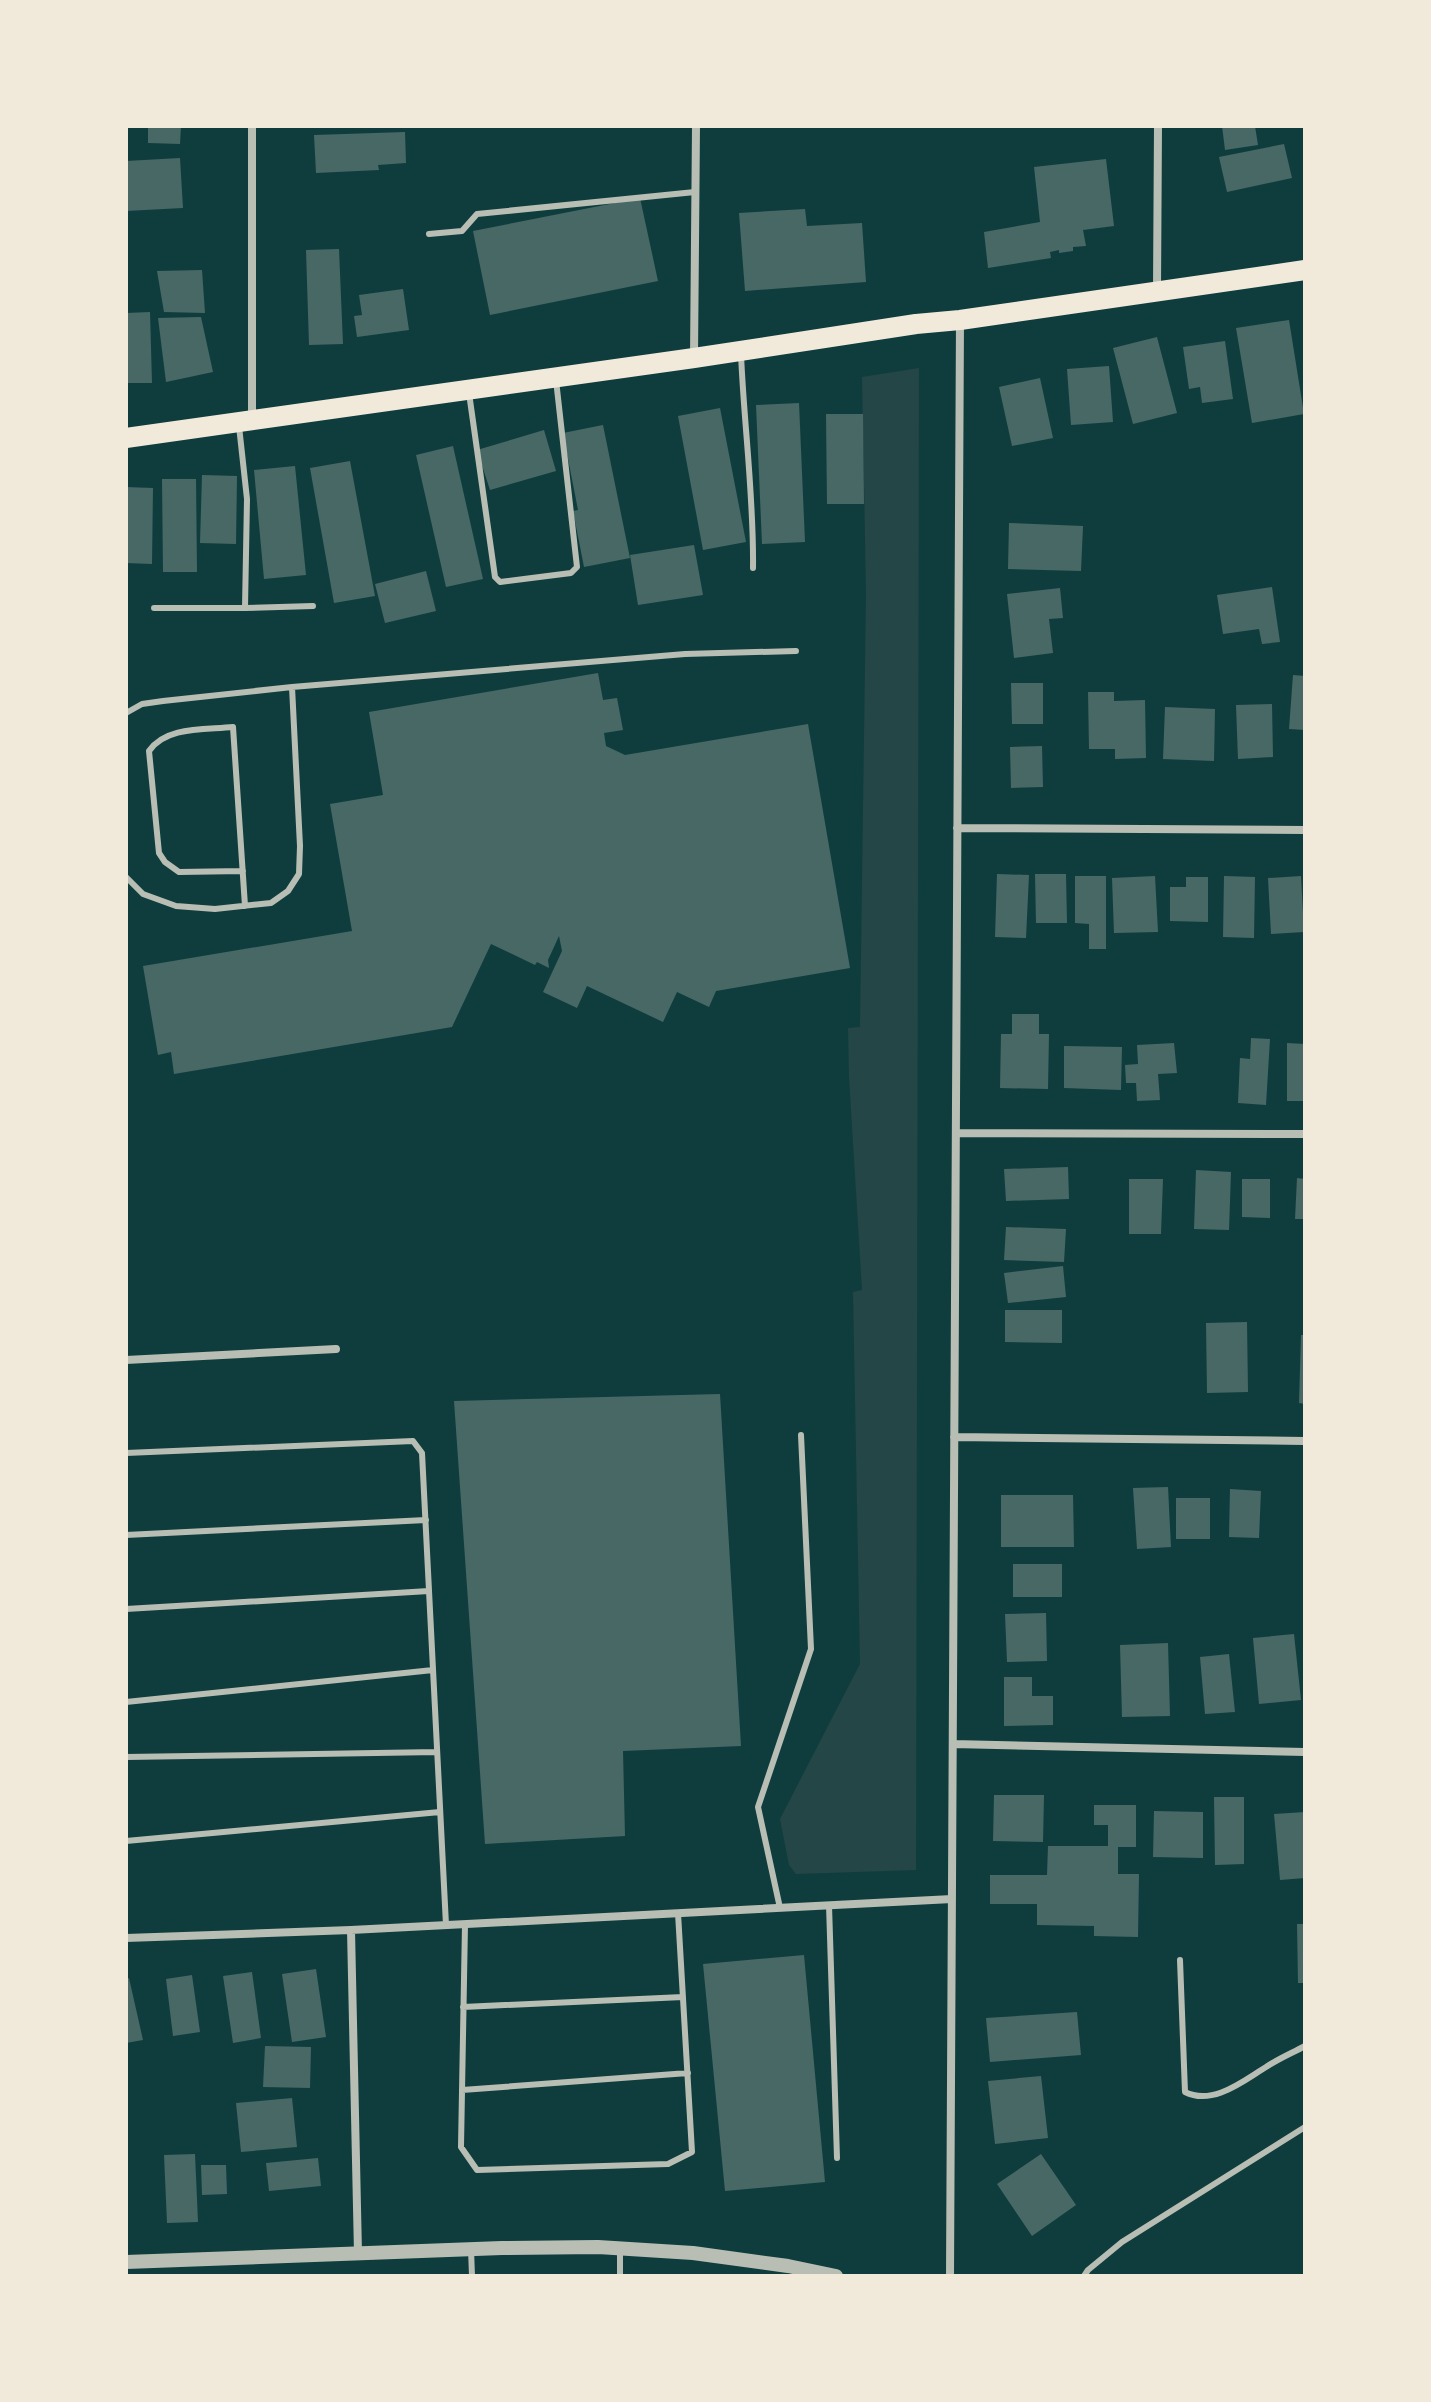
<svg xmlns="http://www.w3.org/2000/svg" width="1431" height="2402" font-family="Montserrat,sans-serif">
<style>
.green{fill:#244646}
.building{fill:#486865}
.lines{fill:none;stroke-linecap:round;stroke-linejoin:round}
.service{stroke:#b8beb3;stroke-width:6}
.minor{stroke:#b8beb3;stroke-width:8}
.tertiary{stroke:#b8beb3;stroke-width:14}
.primary{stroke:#f1e9da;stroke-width:20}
</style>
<rect width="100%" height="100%" fill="#0f3d3e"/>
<!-- green -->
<path class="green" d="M919,368l-3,1502 -120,4 -7,-9 -9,-46 80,-155 -7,-372 9,-2 -13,-213 -1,-49 12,-1 6,-435 -4,-215z"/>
<!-- building -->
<path class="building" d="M148,126h33l-1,18 -32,-1z
M1222,126h33l3,19 -33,5z
M405,132l1,31 -28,2 1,5 -63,3 -2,-38z
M1284,144l8,34 -65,14 -8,-35z
M180,158l3,50 -57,3v-50z
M1106,159l8,67 -31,4 3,16 -13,1v4l-14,2v-3l-9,2 1,6 -63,10 -4,-36 56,-10 -6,-55z
M640,198l18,83 -168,34 -17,-84z
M805,209l2,17 55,-3 4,59 -121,9 -6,-78z
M339,249l4,95 -34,1 -3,-95z
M202,270l3,43 -41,-1 -7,-41z
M403,289l6,41 -52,7 -3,-21 8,-1 -3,-20z
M150,312l2,71h-26v-70z
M201,317l12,55 -47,10 -8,-64z
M1289,320l15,94 -52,9 -16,-95z
M1157,337l20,76 -44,11 -20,-76z
M1225,341l8,58 -31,4 -2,-16 -11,2 -6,-42z
M1109,366l4,56 -42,3 -4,-56z
M1040,378l13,60 -41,8 -13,-59z
M799,403l6,139 -43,2 -6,-139z
M720,408l26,134 -43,8 -25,-134z
M826,414h37l1,90h-37z
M603,425l27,133 -46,9 -11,-56 5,-1 -15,-77z
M544,430l12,41 -66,19 -13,-40z
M453,446l30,133 -37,8 -30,-132z
M350,461l25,135 -41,7 -24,-135z
M295,466l11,109 -42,4 -10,-109z
M202,475l35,1 -1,68 -36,-1z
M162,479h34l1,93h-34z
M126,487l27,1 -1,76 -26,-1z
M1009,523l74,3 -2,45 -73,-2z
M694,545l9,50 -65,10 -8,-50z
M426,571l10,40 -51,12 -10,-39z
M1272,587l8,55 -18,2 -3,-15 -36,5 -6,-39z
M1060,588l3,30 -14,1 4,34 -39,5 -7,-64z
M598,673l5,27 14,-2 6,32 -19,3 2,13 19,9 183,-31 42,244 -134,23 -7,16 -32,-15 -14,30 -76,-36 -10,22 -34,-16 19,-41 -3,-15 -11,24 1,8 -12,-6 -2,3 -44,-21 -39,83 -278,47 -3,-22 -13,3 -15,-89 209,-35 -22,-127 53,-9 -14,-83z
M1293,675l12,1v54l-16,-1z
M1011,683h32v41h-31z
M1088,692h26v9l31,-1 1,58 -31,1v-10h-26z
M1272,704l1,53 -35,2 -2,-54z
M1165,707l50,2 -1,52 -51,-2z
M1042,746l1,41 -32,1 -1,-41z
M997,874l32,1 -3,63 -31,-1z
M1035,874h31l1,49h-31z
M1075,876h31v73h-17v-25l-14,-1z
M1155,876l3,56 -44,1 -2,-55z
M1224,876l31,1 -1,61 -31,-1z
M1301,876l3,56 -33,2 -3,-56z
M1186,877h22v45l-38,-1v-34h16z
M1012,1014h27v20h10l-1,55 -48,-1 1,-54h11z
M1251,1038l19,1 -4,66 -28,-2 2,-45 10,1z
M1174,1043l3,30 -19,1 2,26 -23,1 -1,-18h-10l-1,-18 13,-1 -1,-19z
M1287,1043l18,1v57h-18z
M1064,1046l58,1 -1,43 -57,-2z
M1068,1167l1,32 -63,2 -2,-32z
M1196,1170l35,2 -2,58 -35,-1z
M1297,1178l8,1v40h-10z
M1129,1179h34l-2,55h-32z
M1242,1179h28v39l-28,-1z
M1006,1227l60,2 -2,33 -60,-2z
M1063,1266l3,31 -58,6 -4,-30z
M1005,1310h57v33l-57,-1z
M1247,1322l1,70 -41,1 -1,-70z
M1301,1335h4v69l-6,-1z
M720,1394l21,352 -118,5 2,85 -140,8 -31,-443z
M1168,1487l3,60 -34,2 -4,-61z
M1230,1489l31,2 -2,47 -30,-1z
M1001,1495h72l1,52h-73z
M1176,1498h34v41h-34z
M1013,1564h49v33h-49z
M1046,1613l1,48 -40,1 -2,-48z
M1294,1634l7,66 -42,4 -6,-66z
M1168,1643l2,73 -48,1 -2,-72z
M1229,1654l6,58 -30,2 -5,-57z
M1004,1677h28v19h21v29l-49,1z
M994,1795h50l-1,47 -50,-1z
M1214,1797h30v67l-29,1z
M1094,1805h42v42h-18v27h21l-1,63 -44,-1v-10l-57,-1v-21h-47v-29h57l1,-29h60v-21h-14z
M1154,1811l49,1v46l-50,-1z
M1305,1812v66l-25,2 -6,-66z
M1297,1924h8v59h-7z
M804,1955l21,227 -100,9 -22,-227z
M316,1969l10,68 -34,5 -10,-68z
M252,1972l9,66 -28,5 -10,-67z
M192,1975l8,57 -27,4 -7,-57z
M129,1978l14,62 -17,3v-64z
M1077,2012l4,43 -91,7 -4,-44z
M265,2046l46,1 -1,41 -47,-1z
M1041,2076l7,62 -53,6 -7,-63z
M292,2098l5,49 -56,5 -5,-49z
M195,2154l3,68 -31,1 -3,-68z
M1041,2154l35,51 -44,31 -35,-52z
M318,2158l3,28 -52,5 -3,-28z
M201,2165h25l1,29 -25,1z"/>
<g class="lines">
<!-- service -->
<path class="service" d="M429,234l33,-3 15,-17 218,-22
M741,354c3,72 13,142 12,214
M469,393l26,184 5,5 71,-9 6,-6 -21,-187
M239,426l8,73 -2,109 68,-2
M154,608h91
M292,687l393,-33 111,-3
M126,713l16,-9 21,-3 129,-14 8,159 -1,28 -11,17 -17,12 -56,6 -39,-3 -33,-12 -17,-17
M243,871l-64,1 -14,-10 -6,-9 -10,-102c17,-25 56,-21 84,-24l12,179
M126,1453l287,-12 9,12 24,472
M126,1535l300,-15
M126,1609l303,-18
M126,1702l307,-32
M126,1757l311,-5
M126,1841l314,-29
M829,1905l8,253
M780,1908l-22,-101 53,-158 -10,-214
M465,1924l-4,223 16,23 191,-6 24,-12 -14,-239
M1180,1960l5,132c28,14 58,-11 81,-25 12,-8 26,-14 39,-21
M463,2007l220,-10
M462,2090l226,-17
M471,2249l1,27
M620,2249v27
M1084,2276l4,-6 34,-28 183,-115"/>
<!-- minor -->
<path class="minor" d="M1157,289l1,-163
M694,357l2,-231
M252,421v-295
M957,828l348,2
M956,1133l349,1
M126,1360l210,-11
M954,1437l351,4
M953,1744l352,8
M351,1930l7,323
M126,1938l225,-8 601,-31
M950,2276l10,-1956"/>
<!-- tertiary -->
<path class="tertiary" d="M126,2262l376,-14 96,-1 95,6 95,13 48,10"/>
<!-- primary -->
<path class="primary" d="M126,438l568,-80 222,-34 44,-4 345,-50"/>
</g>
<!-- border -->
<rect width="1431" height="2402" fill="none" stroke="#f1e9da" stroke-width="256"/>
</svg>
